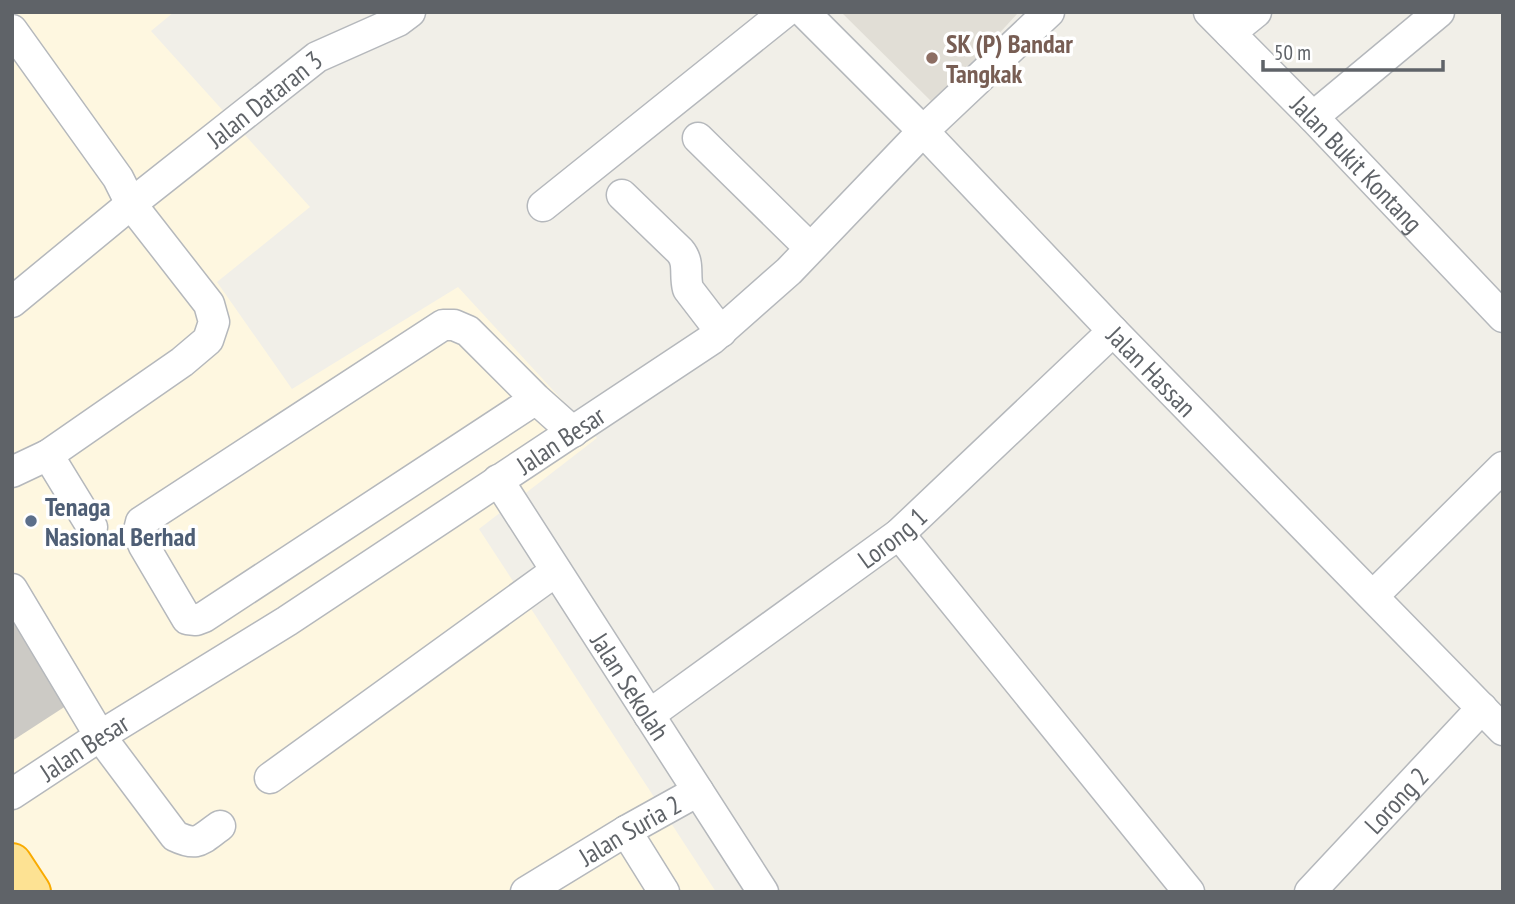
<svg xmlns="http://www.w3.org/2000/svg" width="1515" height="904" font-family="'PT Sans Narrow',sans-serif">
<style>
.commercial{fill:#fef7e0}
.education{fill:#e1ded6}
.building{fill:#cccac5}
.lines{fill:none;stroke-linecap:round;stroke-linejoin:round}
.minor-casing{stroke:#b5b8bc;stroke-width:33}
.highway-casing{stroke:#f9ab00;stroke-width:42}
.minor{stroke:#fff;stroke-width:30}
.highway{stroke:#fde293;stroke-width:38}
.education-dot{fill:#8d6e63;stroke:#fff;stroke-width:2.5}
.service-dot{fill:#5c6f8a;stroke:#fff;stroke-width:2.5}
.labels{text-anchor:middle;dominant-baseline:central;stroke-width:7;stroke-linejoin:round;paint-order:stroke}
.education-label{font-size:26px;font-weight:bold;fill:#785e54;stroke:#fff;text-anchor:start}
.street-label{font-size:26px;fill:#5f6368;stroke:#fff}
.service-label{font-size:26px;font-weight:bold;fill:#4e5e75;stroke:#fff;text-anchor:start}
</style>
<rect width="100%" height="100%" fill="#f1efe8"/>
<!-- commercial -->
<path class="commercial" d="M12,12h162l-23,19 159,176 -93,75 75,107 166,-102 139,151 -118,91 237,363h-704z"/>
<!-- education -->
<path class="education" d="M841,12h178l-85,92z"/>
<!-- building -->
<path class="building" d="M12,608l60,94 -60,39z"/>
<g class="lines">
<defs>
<g id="minor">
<path id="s1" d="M804,12l119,119 190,200 390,399"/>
<path id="s2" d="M1209,12l104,105 190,200"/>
<path d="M12,30l106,148 13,26 78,100 5,18 -6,18 -26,22 -134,93 -36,17"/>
<path d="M1230,33l26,-21"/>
<path d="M1313,117l126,-105"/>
<path d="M698,138l112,110"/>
<path d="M622,195l58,56c10,12 4,23 8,38l33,43"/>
<path d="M543,206l242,-194"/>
<path id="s3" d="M12,302l119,-98 186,-147 81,-36 12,-9"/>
<path d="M536,399l-332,218 -8,3 -9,-1 -43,-73c-4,-9 -6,-15 -3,-24l302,-197h11l14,6 68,68 37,33"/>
<path d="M48,455l44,72"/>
<path id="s4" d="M498,480l265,412"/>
<path d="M899,534l290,358"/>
<path d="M12,589l88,147 75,100c23,11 25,4 45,-10"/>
<path d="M1373,596l130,-129"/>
<path id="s5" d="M649,715l250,-181 214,-203"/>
<path d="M270,778l286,-207"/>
<path id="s6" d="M12,794l88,-58 187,-115 425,-282 77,-68 134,-140 126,-119"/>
<path d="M626,831l38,61"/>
<path id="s7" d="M526,892l100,-61 72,-40"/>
<path id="s8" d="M1310,892l172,-184"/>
</g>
<path id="highway" d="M12,863l19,29"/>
</defs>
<!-- minor casing -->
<use href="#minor" class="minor-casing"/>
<!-- highway casing -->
<use href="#highway" class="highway-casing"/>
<!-- minor -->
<use href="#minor" class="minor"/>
<!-- highway -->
<use href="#highway" class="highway"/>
</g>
<!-- markers -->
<circle class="education-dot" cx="932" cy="58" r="7"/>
<circle class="service-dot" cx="31" cy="521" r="7"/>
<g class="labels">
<!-- education labels -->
<g class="education-label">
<text x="946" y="43">SK (P) Bandar<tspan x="946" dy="30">Tangkak</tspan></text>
</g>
<!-- street labels -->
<g class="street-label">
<text stroke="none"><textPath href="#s3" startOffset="324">Jalan Dataran 3</textPath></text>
<text stroke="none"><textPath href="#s2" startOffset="212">Jalan Bukit Kontang</textPath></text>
<text stroke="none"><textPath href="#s1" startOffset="500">Jalan Hassan</textPath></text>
<text stroke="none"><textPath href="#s6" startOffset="653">Jalan Besar</textPath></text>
<text stroke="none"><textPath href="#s5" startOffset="301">Lorong 1</textPath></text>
<text stroke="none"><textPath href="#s4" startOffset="245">Jalan Sekolah</textPath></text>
<text stroke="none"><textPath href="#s6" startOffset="86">Jalan Besar</textPath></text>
<text stroke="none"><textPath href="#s8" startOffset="126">Lorong 2</textPath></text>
<text stroke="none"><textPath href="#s7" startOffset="121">Jalan Suria 2</textPath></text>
</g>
<!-- service labels -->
<g class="service-label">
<text x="45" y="506">Tenaga<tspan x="45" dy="30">Nasional Berhad</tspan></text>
</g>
</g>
<!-- border -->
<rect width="1515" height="904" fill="none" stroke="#5f6368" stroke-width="28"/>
<!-- scale -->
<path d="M1263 60v10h180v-10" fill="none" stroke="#5f6368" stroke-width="3.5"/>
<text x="1274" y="60" font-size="21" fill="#5f6368" stroke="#ffffff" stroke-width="5" paint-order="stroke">50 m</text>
</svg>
